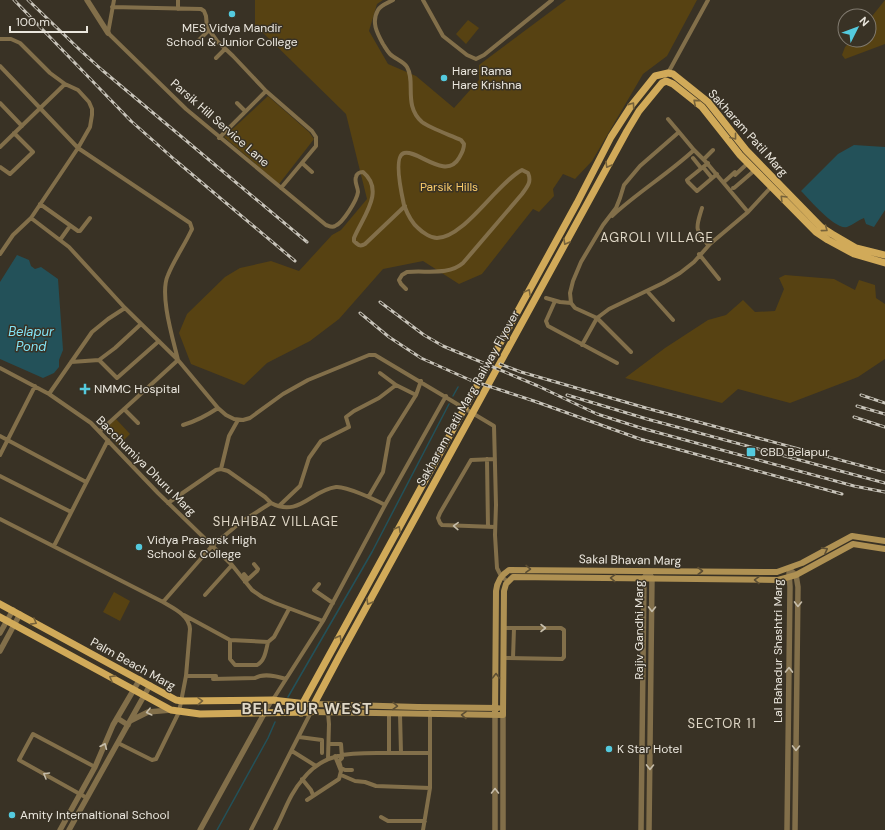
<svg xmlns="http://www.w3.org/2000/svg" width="885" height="830" font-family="'DM Sans',sans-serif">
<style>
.green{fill:#574212}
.water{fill:#235159}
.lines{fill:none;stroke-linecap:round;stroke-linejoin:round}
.stream{stroke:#235159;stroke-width:1.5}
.minor{stroke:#826f4a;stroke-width:4}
.tertiary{stroke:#826f4a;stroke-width:5.5}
.secondary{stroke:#af9153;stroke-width:6}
.primary{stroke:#d1aa59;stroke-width:7}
.rail-casing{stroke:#c8c4ba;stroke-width:3}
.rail{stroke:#393225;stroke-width:1.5;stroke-dasharray:4.5;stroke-linecap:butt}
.oneway{stroke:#76623a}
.oneway2{stroke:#c6bdaa}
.oneway3{stroke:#5c4e33}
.poi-dot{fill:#54cade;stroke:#393225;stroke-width:1.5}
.labels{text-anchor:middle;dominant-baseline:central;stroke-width:3;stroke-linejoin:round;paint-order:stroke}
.poi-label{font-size:12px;fill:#ebe7de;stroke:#393225;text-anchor:start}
.street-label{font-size:12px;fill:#ebe7de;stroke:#393225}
.park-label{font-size:12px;fill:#fbcc6a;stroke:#393225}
.neighbourhood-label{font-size:13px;letter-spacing:1px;fill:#dfd7c6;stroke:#393225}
.water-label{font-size:13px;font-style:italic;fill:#82e4f6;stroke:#393225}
.district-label{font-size:16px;font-weight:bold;letter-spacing:1px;fill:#dfd7c6;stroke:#393225}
</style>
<rect width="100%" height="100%" fill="#393225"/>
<!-- green -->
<path class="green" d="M255,0h128l-6,4 -8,27 19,33 28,12 38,32 25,-28v-15l87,-65h131l-30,56 -24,18 -51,87 -17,18 -12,-5 -10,15 1,7 -15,16 -6,-3 -51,65 -23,10 -36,-23 -40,8 -44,50 -29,22 -43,22 -23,22 -53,-21 -12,-31 8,-19 38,-37 15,-9 31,-7 28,10 33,-36 9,-5 26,-31 -21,-85 -91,-89z
M885,0v44l-40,15 -3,-4 3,-8 7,-7h17v-20z
M468,20l11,8 -13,16 -10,-10z
M268,96l41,36 5,7 -35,45 -55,-47z
M785,275l49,4 21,11 4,-10 16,5 1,13 9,6v55l-27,18 -68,26 -52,-14 -16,14 -97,-25 40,-30 43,-28 18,-5 17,-15 12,12 20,-1 9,-22 -5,-11z
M116,419l14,15 -12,12 -14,-16z
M114,592l16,9 -10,20 -17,-9z"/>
<!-- water -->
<path class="water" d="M854,145l31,2v63l-11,17 -8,-3 -2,-6c-6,2 -11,7 -17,9 -12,3 -37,-27 -46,-36l37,-37z
M17,255l12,5 2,6 4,3 6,-2 17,12 5,71 -4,10v7l-5,6 -11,5 -43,-19v-77z"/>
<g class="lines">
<!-- stream -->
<path class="stream" d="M453,396l5,-9
M288,697l84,-145 77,-148
M217,830l51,-92 7,-16"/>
<!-- minor -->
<path class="minor" d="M114,0l-6,33 78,76 140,116c3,1 6,3 9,1 8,-3 22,-26 23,-34 0,-5 -4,-10 -2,-15 1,-4 3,-5 7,-5 23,19 -1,46 -9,66v3c4,4 6,6 11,3l40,-38
M178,0v9
M393,0c-5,3 -12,5 -15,10 -7,12 -1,23 5,34 2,3 4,7 7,10 5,5 13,7 17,13 9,15 -4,38 15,55 8,6 28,13 39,18l3,4c0,6 -2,9 -5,14 -13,23 -42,-9 -55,-5 -11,3 -2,43 0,52 3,8 8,18 14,23 5,5 13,10 19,10 27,0 60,-55 85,-68l6,3c4,9 -1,14 -6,21l-59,69c-15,13 -37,7 -56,9l-5,3 -3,5 2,4 5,5
M423,0l20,36 24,19 9,4 8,-4 68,-55
M112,7l89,2 3,2 2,5 1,11 10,14 16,15 33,35 46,40 4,6v9l-35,42
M0,39h11l9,4 30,30 15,11 13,6 11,12 3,7v6l-2,12 -12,21 -47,70 -18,17 -13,19
M198,41l11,-11
M216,58l9,-9
M0,66l78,82 112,75 2,6 -1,2c-7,15 -17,29 -23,44 -9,19 5,64 10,85
M668,73l40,-73
M0,103l22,23
M237,103l8,8
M668,119l11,13
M219,138l47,-47
M0,147l65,-63
M693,158l8,10
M704,159l9,-9
M302,163l10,9
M708,163l-21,17 1,2 9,9 20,-17
M0,167l10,7 23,-22 -19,-19
M703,167l9,11
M735,175l13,-12
M724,182l11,-10
M733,188h1l21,-18
M40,204l38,27h2l10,-13
M702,208c-6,20 -8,20 6,37
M612,216c26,-24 56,-42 82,-66
M31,218l38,29 56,61 53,52 40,48 8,7 8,4 9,1 7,-2 33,-24 25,-14 61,-25h6l119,71 2,79 -1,30 2,33 4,8 7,6
M60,240l10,-14
M699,254l20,25
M647,291l26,29
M546,298l14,4 11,1 4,5 22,10 12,-9 54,-26 17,-10 14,-11 16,-18 38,-32 24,-26
M555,301l-9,20 2,5 69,37
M571,303l-1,-10 3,-12 8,-19 22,-37 13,-17 4,-10 4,-13 16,-19 39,-34 15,18 12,12 42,50
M582,345l15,-27 34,34
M99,360l18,18 42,-37
M71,362l28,-2 16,-12 26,-24
M0,368l49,26 42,29 67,70 74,72 20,25 10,7 13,6 48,18
M380,373l16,12
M49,394l43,-62 16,-13 17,-11
M124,409l14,14
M183,425c14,-4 23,-9 35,-17
M100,431l78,-71
M0,436l86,46
M0,455l35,-69
M487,459l1,68
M495,459l-24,1 -31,53 -2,5 2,5 2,2 53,2
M221,469l8,-33 9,-16
M0,476l71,36
M369,496l14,-24 6,-34 27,-43 5,-14
M271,503c28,15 40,-13 65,-16 10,-1 40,13 49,18
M279,506l21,-20 9,-28 12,-17 28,-14 -3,-10 8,-6 25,-13 17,-13 20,10
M0,519l163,83c10,6 26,13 27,27l-4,47 -7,36 -23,47 -4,1 -34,-17
M54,546l54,-106
M244,574l4,5
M245,582l12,-11 1,-2 -4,-5
M319,584l-5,6 19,13
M205,595l27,-30
M163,602l49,-56 29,-24 30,-19 -6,-6 -37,-26 -7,-2 -5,1 -48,33
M184,615l46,25 38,2 6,-5 15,-28
M230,640v19l5,6h22c8,-4 9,-15 11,-23
M504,658l58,1 2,-2v-27l-3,-2h-57
M513,658l1,-30
M186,676h30
M213,679l42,-1c9,-5 21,-2 31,1
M265,712l58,-91 62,-116 61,-109
M389,713v40
M400,714l1,39
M299,737l23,3v13
M329,744h12l1,14 -3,3 2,7 4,2h7
M292,751l24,15
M328,759l1,-35 -1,-11
M341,775l14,6 10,1 11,4 54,2
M302,779l9,11 2,5
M87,798l-68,-38 14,-26 62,33
M307,800l32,-21 2,-8 -6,-15
M381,817l7,4h37
M251,830l60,-118
M275,830c9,-17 15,-37 28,-51 21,-27 47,-26 78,-26 16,0 33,0 49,0
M423,830l7,-42v-76"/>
<!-- tertiary -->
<path class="tertiary" d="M87,0l21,33
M789,569l7,6 2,12 -3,243
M648,571l4,7 -3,252
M0,633l13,-23
M0,651l20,-37
M117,718l11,7
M130,721l18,-9 23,-2
M60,830l35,-63 18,-42 27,-46
M69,830l81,-145
M200,830l65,-118
M495,830v-115
M503,830v-115
M641,830l3,-252 2,-3
M787,830l3,-243 -1,-14"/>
<!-- secondary -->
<path class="secondary" d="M314,704l104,3 80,1
M311,712l192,3 1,-124 2,-7 7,-7 265,3 18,-5 57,-31 32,5
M495,715l1,-124c1,-9 5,-16 13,-21l268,2 25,-9 50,-27 33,5"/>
<!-- primary -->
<path class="primary" d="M0,604l176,96 6,1 90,-1 35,4
M0,617l171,93 29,4 111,-2 3,-8 25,-47 288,-526 12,-20 23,-28 4,-2 7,3 29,23 38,48 76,77 12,8 26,14 31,9
M301,713l2,-10 274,-500 34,-66 20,-31 24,-30 13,-3 5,1 35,28 38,48 75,77 11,7 24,14 29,7"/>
<defs>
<path id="rail" d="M14,0l117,121 44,39 120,101
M28,0l52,50 22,20 205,172
M380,302l44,33 19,11 95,40 59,28 44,14 213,58 31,6
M360,313l29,24 32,21 49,22 64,21 106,38 202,55
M500,364l21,8 125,36 239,64
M567,395l80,24 238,64
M861,395l24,8
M857,406l28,8
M854,417l31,10"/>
</defs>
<!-- rail casing -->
<use href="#rail" class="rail-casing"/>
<!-- rail -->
<use href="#rail" class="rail"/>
</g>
<!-- one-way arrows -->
<defs><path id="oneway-chevron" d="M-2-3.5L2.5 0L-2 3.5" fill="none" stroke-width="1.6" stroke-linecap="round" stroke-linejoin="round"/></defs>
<g class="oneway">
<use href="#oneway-chevron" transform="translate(696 102) rotate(-140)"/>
<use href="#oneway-chevron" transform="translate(632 105) rotate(-55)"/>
<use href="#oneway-chevron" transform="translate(734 137) rotate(52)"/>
<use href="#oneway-chevron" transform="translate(608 165) rotate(119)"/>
<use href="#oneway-chevron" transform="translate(783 198) rotate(-135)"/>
<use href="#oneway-chevron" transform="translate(825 229) rotate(37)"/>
<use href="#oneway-chevron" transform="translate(566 242) rotate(119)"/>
<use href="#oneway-chevron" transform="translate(528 292) rotate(-61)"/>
<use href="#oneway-chevron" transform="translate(398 529) rotate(-61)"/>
<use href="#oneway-chevron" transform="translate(369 602) rotate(119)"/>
<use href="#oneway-chevron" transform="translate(34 622) rotate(29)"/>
<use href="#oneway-chevron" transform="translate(339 638) rotate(-61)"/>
<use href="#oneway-chevron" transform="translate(112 678) rotate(-151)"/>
<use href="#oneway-chevron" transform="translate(200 701) rotate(-1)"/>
</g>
<g class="oneway2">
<use href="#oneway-chevron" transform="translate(456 526) rotate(-178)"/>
<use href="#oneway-chevron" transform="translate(798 604) rotate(91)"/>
<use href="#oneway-chevron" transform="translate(652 609) rotate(91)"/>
<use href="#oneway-chevron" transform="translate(543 628)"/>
<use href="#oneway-chevron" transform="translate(789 670) rotate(-89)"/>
<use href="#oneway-chevron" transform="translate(149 712) rotate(166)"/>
<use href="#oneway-chevron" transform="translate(104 746) rotate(-67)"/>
<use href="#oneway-chevron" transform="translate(796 748) rotate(91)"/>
<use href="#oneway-chevron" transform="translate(650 767) rotate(91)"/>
<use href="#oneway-chevron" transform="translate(46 775) rotate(-150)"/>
<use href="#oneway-chevron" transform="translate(495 791) rotate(-90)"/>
</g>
<g class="oneway3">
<use href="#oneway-chevron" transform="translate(825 550) rotate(-28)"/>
<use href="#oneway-chevron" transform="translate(528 569) rotate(1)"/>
<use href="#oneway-chevron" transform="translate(700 571)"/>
<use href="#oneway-chevron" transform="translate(613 578) rotate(-179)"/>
<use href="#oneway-chevron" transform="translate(757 580) rotate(-179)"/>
<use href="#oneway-chevron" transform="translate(496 676) rotate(-90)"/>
<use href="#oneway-chevron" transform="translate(395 706) rotate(2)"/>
<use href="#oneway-chevron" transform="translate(464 715) rotate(-179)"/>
</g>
<!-- markers -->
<g class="poi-dot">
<circle cx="232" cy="14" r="4"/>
<circle cx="444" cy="78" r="4"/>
<path d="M83 383h4v4h4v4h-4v4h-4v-4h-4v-4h4z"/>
<rect x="746" y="447" width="10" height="10" rx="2"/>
<circle cx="139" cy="547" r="4"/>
<circle cx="609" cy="749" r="4"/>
<circle cx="12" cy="815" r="4"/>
</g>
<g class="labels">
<!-- poi labels -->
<g class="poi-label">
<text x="232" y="28" text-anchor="middle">MES Vidya Mandir<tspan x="232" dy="14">School &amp; Junior College</tspan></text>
<text x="452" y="71">Hare Rama<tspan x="452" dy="14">Hare Krishna</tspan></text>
<text x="94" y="389">NMMC Hospital</text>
<text x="760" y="452">CBD Belapur</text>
<text x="147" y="540">Vidya Prasarsk High<tspan x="147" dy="14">School &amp; College</tspan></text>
<text x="617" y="749">K Star Hotel</text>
<text x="20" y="815">Amity Internaltional School</text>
</g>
<!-- street labels -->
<g class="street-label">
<text transform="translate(220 123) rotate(41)">Parsik Hill Service Lane</text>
<text transform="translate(748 133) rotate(48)">Sakharam Patil Marg</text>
<text transform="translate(468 398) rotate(-61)">Sakharam Patil Marg Railway Flyover</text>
<text transform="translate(146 466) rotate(45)">Bacchumiya Dhuru Marg</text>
<text transform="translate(630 560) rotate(1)">Sakal Bhavan Marg</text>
<text transform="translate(639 630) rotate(-90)">Rajiv Gandhi Marg</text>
<text transform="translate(778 651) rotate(-90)">Lal Bahadur Shashtri Marg</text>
<text transform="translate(133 664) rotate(29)">Palm Beach Marg</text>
</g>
<!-- park labels -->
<g class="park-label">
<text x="449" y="187">Parsik Hills</text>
</g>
<!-- neighbourhood labels -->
<g class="neighbourhood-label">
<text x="657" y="237">AGROLI VILLAGE</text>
<text x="276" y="521">SHAHBAZ VILLAGE</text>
<text x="722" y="723">SECTOR 11</text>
</g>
<!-- water labels -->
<g class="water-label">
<text x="31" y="331">Belapur<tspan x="31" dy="15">Pond</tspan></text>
</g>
<!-- district labels -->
<g class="district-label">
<text x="307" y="708">BELAPUR WEST</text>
</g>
</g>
<!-- north arrow -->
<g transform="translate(857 28) rotate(48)"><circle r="19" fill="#393225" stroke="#807a6f"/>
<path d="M0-3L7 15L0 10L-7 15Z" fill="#54cade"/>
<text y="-6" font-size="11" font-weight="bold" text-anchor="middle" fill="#ebe7de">N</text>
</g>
<!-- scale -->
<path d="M10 26v6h77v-6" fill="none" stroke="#ebe7de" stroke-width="2"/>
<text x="16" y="26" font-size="12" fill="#ebe7de" stroke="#393225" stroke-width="3" paint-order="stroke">100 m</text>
</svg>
